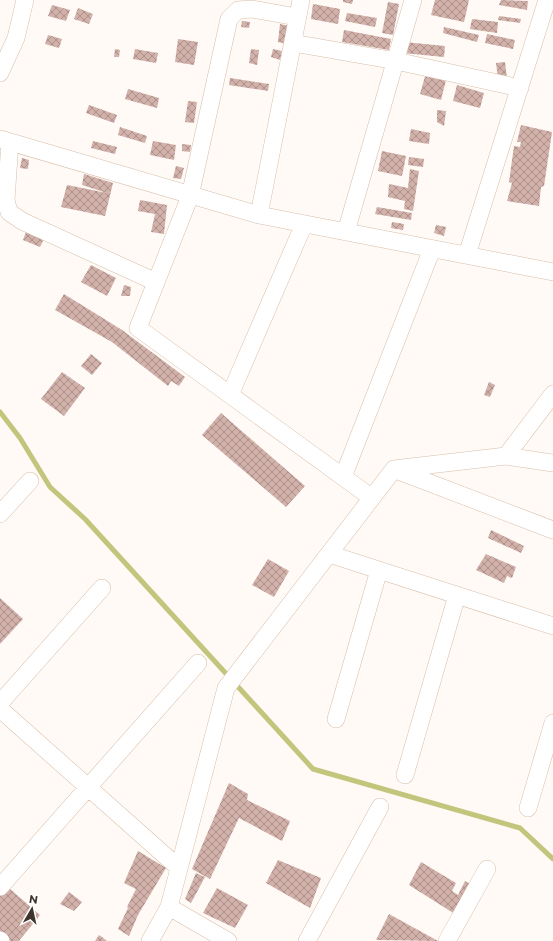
<svg xmlns="http://www.w3.org/2000/svg" width="553" height="941" font-family="Montserrat,sans-serif">
<style>
.lines{fill:none;stroke-linecap:round;stroke-linejoin:round}
.stream{stroke:#c1c67c;stroke-width:5}
.building{fill:url(#building-cross-hatch)}
.minor-casing{stroke:#d8beaa;stroke-width:18}
.minor{stroke:#fff;stroke-width:17}
</style>
<defs>
<pattern id="building-cross-hatch" width="8" height="8" patternUnits="userSpaceOnUse"><rect width="8" height="8" fill="#d2b1aa"/><path d="M0 0l8 8M0 8l8-8" fill="none" stroke="#ac918b"/></pattern>
</defs>
<rect width="100%" height="100%" fill="#fffaf5"/>
<g class="lines">
<!-- stream -->
<path class="stream" d="M0,412l20,26 30,49 35,32 228,250 207,59 33,31"/>
</g>
<!-- building -->
<path class="building" d="M343,0h10l-1,4 -9,-2z
M435,0h34l-5,22 -33,-7z
M501,0l27,1 -1,9 -28,-5z
M388,2l11,2 -6,31 -11,-2z
M313,4l27,5 -2,15 -27,-5z
M52,5l18,5 -4,11 -18,-5z
M78,8l15,6 -4,10 -15,-5z
M347,13l30,5 -2,9 -30,-6z
M499,16l22,3 -1,4 -22,-3z
M472,19l26,3 -1,11 -27,-4z
M242,21l8,1 -1,6 -8,-1z
M280,24l10,2 -3,18 -9,-2z
M444,27l35,8 -2,7 -34,-9z
M344,30l47,9 -2,11 -47,-8z
M487,34l28,6 -2,9 -28,-6z
M48,35l14,4 -3,9 -14,-4z
M178,39l20,3 -4,23 -19,-3z
M404,42l41,4 -1,11 -41,-4z
M115,49l5,1 -1,7h-5z
M135,49l23,4 -2,10 -23,-4z
M251,49l8,1 -2,15 -8,-2z
M273,49l9,2 -2,9 -9,-3z
M505,62l2,16 -9,1 -2,-16z
M426,73l20,7 -5,20 -21,-6z
M230,78l39,6 -1,7 -39,-6z
M457,85l27,8 -4,15 -27,-7z
M128,89l31,9 -2,10 -32,-9z
M188,101l9,1 -3,21 -9,-1z
M89,105l28,10 -3,8 -28,-10z
M437,110l9,1 -2,15 -7,-4z
M521,125l31,7 -8,54 -3,1 -2,19 -32,-5 5,-18 -3,-1 5,-36 6,1 1,-5h-4z
M120,127l27,9 -2,7 -27,-8z
M411,129l19,4 -1,11 -20,-3z
M93,141l24,6 -2,7 -24,-6z
M153,141l23,4 -2,15 -24,-5z
M182,144l9,1 -1,7 -8,-1z
M382,151l24,5 -4,20 -24,-5z
M409,157l15,2 -1,8 -15,-2z
M22,158l7,2 -1,9 -8,-1z
M176,166l8,2 -3,11 -8,-1z
M410,169l9,2 -6,40 -9,-2 1,-8 -17,-4 1,-13 19,4z
M84,174l29,9 -8,33 -44,-9 6,-22 40,8 -25,-8z
M140,200l27,5 -3,29 -13,-2 4,-18 -17,-3z
M377,207l35,6 -1,7 -36,-6z
M392,222l12,2 -1,6 -12,-2z
M436,225l10,2 -2,9 -10,-3z
M27,229l18,8 -5,10 -17,-7z
M91,265l25,13 -9,18 -26,-14z
M124,285l7,2 -1,9h-9z
M64,294l58,36 63,47 -6,9 -8,-5 -3,5 -56,-44 -57,-32z
M91,354l11,9 -10,12 -11,-9z
M62,372l23,16 -21,28 -23,-17z
M489,382l6,3 -5,12 -6,-2z
M221,413l84,73 -19,21 -84,-72z
M491,530l33,16 -3,7 -33,-15z
M486,554l30,13 -4,11 -5,-2 -3,7 -28,-13z
M268,559l21,12 -15,26 -22,-12z
M0,598l23,21 -23,25z
M229,783l19,11 -1,6 43,21 -8,20 -43,-23 -29,61 -18,-10z
M138,851l28,17 -28,47 -11,-8 9,-18 -12,-6z
M278,860l43,18 -11,30 -44,-25z
M421,862l35,21 -4,8 6,4 7,-14 10,6 -17,29 -49,-31z
M196,873l9,4 -14,26 -6,-4z
M2,882l38,33 -21,26h-12l-7,-6v-50z
M217,888l31,17 -13,23 -32,-15z
M69,892l13,10 -8,9 -14,-7z
M128,908l10,7 -9,21 -11,-7z
M389,914l49,27 -62,-1z
M99,935l3,2 5,4h-12z"/>
<g class="lines">
<defs>
<path id="minor" d="M297,17l-45,-8 -14,1 -9,9 -39,177 -52,132 234,170
M293,43l103,18 124,27
M0,73l16,-35 9,-38
M0,139l259,76 294,57
M10,142l-4,58 3,12 13,9 134,61
M259,215l42,-215
M346,232l67,-232
M467,255l80,-255
M230,395l74,-171
M506,456l47,-62
M396,470l157,60
M343,477l89,-228
M0,514l30,-33
M329,554l224,72
M0,703l102,-115
M0,709l179,159
M336,719l43,-149
M405,775l52,-180
M528,808l25,-85
M0,887l198,-224
M169,907l59,34
M0,940l1,1
M150,941l19,-34 57,-219 168,-219 112,-13 47,7
M307,941l73,-134
M447,941l40,-72"/>
</defs>
<!-- minor casing -->
<use href="#minor" class="minor-casing"/>
<!-- minor -->
<use href="#minor" class="minor"/>
</g>
<!-- north arrow -->
<g transform="translate(32 909) rotate(9)" stroke="#ffffff" stroke-width="3" paint-order="stroke">
<path d="M0-3L7 15L0 10L-7 15Z" fill="#3f342c"/>
<text y="-6" font-size="11" font-weight="bold" text-anchor="middle" fill="#3f342c">N</text>
</g>
</svg>
